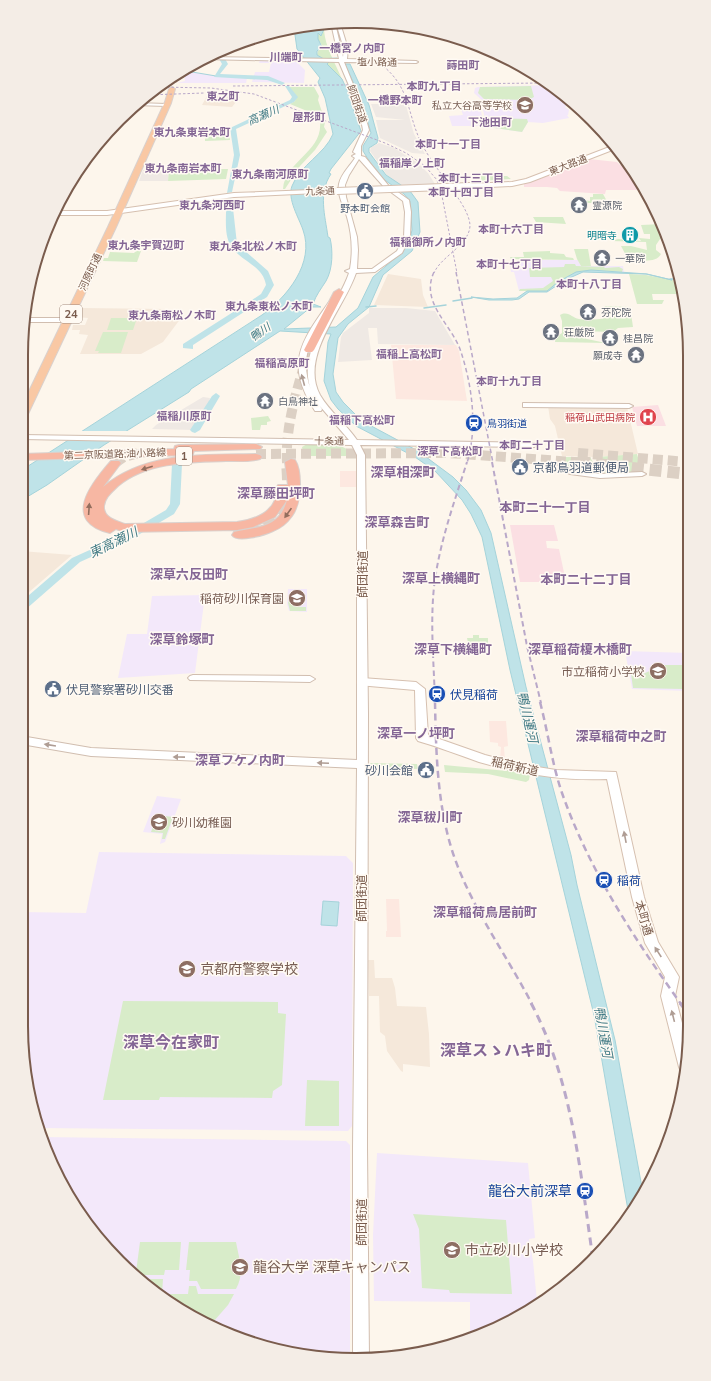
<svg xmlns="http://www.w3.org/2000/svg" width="711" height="1381" font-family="Mulish,'Noto Sans JP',sans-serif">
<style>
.residential{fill:#f5e8da}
.commercial{fill:#fde8e0}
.industrial{fill:#efe9e4}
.education{fill:#f3e8fa}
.medical{fill:#fbdfe3}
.green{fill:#d8ecc9}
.water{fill:#bfe3e8;stroke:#a5d3da}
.pier{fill:#fdf6ec}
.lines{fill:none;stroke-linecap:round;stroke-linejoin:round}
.stream-far1{stroke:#a5d3da;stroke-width:1}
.stream{stroke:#a5d3da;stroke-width:1.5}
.river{fill:#bfe3e8;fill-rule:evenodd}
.trunk-tunnel{stroke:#dcd0c4;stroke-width:6;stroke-dasharray:6 3;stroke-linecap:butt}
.motorway-tunnel-far1{stroke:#dcd0c4;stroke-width:10;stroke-dasharray:10 5;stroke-linecap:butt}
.motorway-tunnel{stroke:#dcd0c4;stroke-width:12;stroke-dasharray:12 6;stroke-linecap:butt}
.tertiary-casing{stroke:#d1beb0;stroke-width:2}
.secondary-casing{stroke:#d6c0b0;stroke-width:2}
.trunk-casing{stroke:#dad1cd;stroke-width:2}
.motorway-casing{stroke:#dad1cd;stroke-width:2}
.tertiary{fill:#fff;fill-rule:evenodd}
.secondary{fill:#fff;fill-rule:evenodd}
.trunk{fill:#f9c8a4;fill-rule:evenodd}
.motorway{fill:#f7b7a3;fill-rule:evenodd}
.rail-far4{stroke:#b9a8c9;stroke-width:1;stroke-dasharray:2.5 2;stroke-linecap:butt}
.rail-far3{stroke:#b9a8c9;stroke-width:1.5;stroke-dasharray:4.5 3;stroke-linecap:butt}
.rail-far2{stroke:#b9a8c9;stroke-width:2;stroke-dasharray:5.5 3.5;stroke-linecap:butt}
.rail-far1{stroke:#b9a8c9;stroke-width:2.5;stroke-dasharray:7 4.5;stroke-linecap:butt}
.rail{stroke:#b9a8c9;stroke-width:3;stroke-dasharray:8 5.5;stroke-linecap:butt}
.secondary-bridge-casing{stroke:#d6c0b0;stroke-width:8;stroke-linecap:butt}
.secondary-bridge{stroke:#fff;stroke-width:6}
.oneway{fill:#af9d94}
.oneway2{fill:#936e5e}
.labels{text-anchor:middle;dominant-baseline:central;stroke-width:3;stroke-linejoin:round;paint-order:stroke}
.far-street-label{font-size:10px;fill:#7a5c4d;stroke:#fffaf3}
.far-education-label{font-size:10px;fill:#785e54;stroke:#fffaf3;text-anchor:end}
.far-worship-label{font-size:10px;fill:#5b616d;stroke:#fffaf3;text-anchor:start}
.far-service-label{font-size:10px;fill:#4e5e75;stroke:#fffaf3}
.far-culture-label{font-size:10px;fill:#0d838f;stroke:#fffaf3;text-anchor:end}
.far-health-label{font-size:10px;fill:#be3a42;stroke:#fffaf3;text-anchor:end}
.far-transit-label{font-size:10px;fill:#164399;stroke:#fffaf3;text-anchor:start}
.far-neighbourhood-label{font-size:11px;font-weight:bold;fill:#846695;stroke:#fffaf3}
.far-water-label{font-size:11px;font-style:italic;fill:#437c86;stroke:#fffaf3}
.shield{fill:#fffaf3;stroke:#a28b7f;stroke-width:1}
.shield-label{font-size:11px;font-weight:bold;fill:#7a5c4d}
.service-label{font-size:12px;fill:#4e5e75;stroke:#fffaf3;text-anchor:start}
.street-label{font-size:12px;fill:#7a5c4d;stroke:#fffaf3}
.education-label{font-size:12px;fill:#785e54;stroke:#fffaf3;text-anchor:end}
.transit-label{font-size:12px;fill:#164399;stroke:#fffaf3;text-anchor:start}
.neighbourhood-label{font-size:13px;font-weight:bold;fill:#846695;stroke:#fffaf3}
.water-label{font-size:13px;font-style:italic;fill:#437c86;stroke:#fffaf3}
.near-education-label{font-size:14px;fill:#785e54;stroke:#fffaf3;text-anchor:start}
.near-transit-label{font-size:14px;fill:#164399;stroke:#fffaf3;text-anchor:end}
.near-neighbourhood-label{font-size:16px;font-weight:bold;fill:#846695;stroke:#fffaf3}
.rim{fill:none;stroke:#7a5c4d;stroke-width:2}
</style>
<rect width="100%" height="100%" fill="#fdf6ec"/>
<!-- residential -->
<path class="residential" d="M208,94h20l12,3 -8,10 -30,-2z
M388,274l33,5 2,16 5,12 -54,-2z
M81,308l86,1 -3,8 17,1 -18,24 -22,12h-61l8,-19 -9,-1 1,-4h-8l1,-5h12l3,-7 -11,-1z
M548,406l79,1 11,47 -42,3 -34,-1 -7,-30 -5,-7z
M21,551l51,4 -51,44z
M368,960h6l1,18h17l3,10 2,18 29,1 3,27 1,33 -27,-3v8l-2,-1 -14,-20 -2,-15 -5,-4 -1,-36h-10z"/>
<!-- commercial -->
<path class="commercial" d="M391,345h65l3,6 8,50 -71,-2z
M340,471h17l1,16h-18z
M489,721h17l2,25 -4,1 1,14 -5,-1 1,-13 -3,-1v-3l-8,-1z
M386,899h13l2,38h-15v-6h1z"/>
<!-- industrial -->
<path class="industrial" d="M398,102h7l9,32 11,20 -13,-1 -32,-15 -4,-18h29l-29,-3 -5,-13h22z
M379,143l15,5 24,15 10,10 7,11 -35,1 -6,-4 -7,-6 -17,-24 1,-4z
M169,169l-1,12h-29l4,-11z
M369,308h37l29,3 20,34 -77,-1 -1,-16h-9l4,32 -34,2 3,-25 2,-4 26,-20z
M203,397l7,1 -4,14 -12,18 -42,-1 4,-4z"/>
<!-- education -->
<path class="education" d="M260,60l36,1 9,9 -1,13 -52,-1 3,-10h14l2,-9h-12z
M184,71l39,6 24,1 -1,5h-69l8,-2z
M548,85l23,15 -6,7 4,3 -1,5h-1l2,3 -26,5 -15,-1 -6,10 -35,-5 -4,-17 1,-8 -10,-9 1,-5 3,-1z
M461,109l20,1 2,16h-31l-3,-10 14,-1z
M517,260h61l3,6h42l1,6 -44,-2 -23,12 -10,9h-28l-5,-19h-3l-1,-8h8z
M288,589h19v23l-18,-1 -2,-7z
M205,595l-10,78 -77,5 9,-44h20l5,-38z
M625,651l63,2v38l-56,-2z
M157,796l24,3 -16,43 -5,2 2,-10 -19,-2z
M99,852l247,4 7,7 -1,263 -4,5 -310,-3 -17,-103v-113l65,1z
M41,1137l305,4 4,4v212l-81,-8 -99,-45 -80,-75z
M377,1153l151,10 7,75 -6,1 4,22 4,40 -53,33 -14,4v-36l-96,-1 -1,-66z"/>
<!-- medical -->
<path class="medical" d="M589,159l28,3 3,3 11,1 7,12 2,12h-34l-1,4 -45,-3 -3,-3 -10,-1h-23v-5z
M658,405l8,21h-29l-5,-19z
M510,525h44l4,16h-12l1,7 12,1 7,33h-46z"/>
<!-- green -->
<path class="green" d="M324,30c1,16 11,33 18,49l-15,-15 2,-2 -12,-7 1,-4 5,-4 -5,-8v-6l3,3z
M531,86l3,11 -6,3 -44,-1 -6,-6 2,-6z
M289,87h25l5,9 -1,4 6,18 -34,-14 5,-3 1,-4z
M486,118l41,1 1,3 -6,10 -34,-5z
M322,121l3,1 -1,5 3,5 -12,18 -15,16 -15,23h-2c2,-28 40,-37 37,-67z
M205,132l24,1 1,7 -25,1z
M169,169h59l-2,10 -58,2z
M488,172l2,4h17l4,3 -31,2 -3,-6 -5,-2z
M593,194h10l5,9h-25v-3l7,1v-4h3z
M533,217h30l3,7 -30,-2z
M663,224l5,15h-8l-4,6v5l5,4c-5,10 -23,6 -33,5l-7,-13h10l16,4 -1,-8 -35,-1 7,-2 23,2 -2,-3 11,1v-5h-6l-3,-9z
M574,249h14l3,17h-10l-4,-7z
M136,251h5l-4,11 -34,-1 1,-3h4l2,-6 24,1z
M550,251v2l14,1 2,3 7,1 1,2 -63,-1 -1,-2h14l-1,-5z
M565,264h10l1,2 28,1 1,1 14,-1 4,2 -1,3c-36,-2 -46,-5 -75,19h-28l1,-2 23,-1 10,-7 -2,-4h-21l-1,-9 35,-1z
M629,274l17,1 27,5 5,14h-26l1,6h11l-2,4h-25z
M604,306l26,1 3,20 -15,1 -5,4 -32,-1 1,4 5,4 19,4 -51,-1 1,-5 6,-4v-12l-2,-6 2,-1c8,-2 10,4 17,5 10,2 22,0 32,-2v-6z
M111,318h26l-4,12h-26z
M103,332h25l-7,21h-23l1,-2h-4z
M268,416l3,5 -4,1v3h-6l-1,5h-8l-1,-12z
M309,443l27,1 11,5 2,7h-45l-2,-9z
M415,447h28v9h-14z
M637,454l5,17 -37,3 -8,-17z
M562,457h28l9,16h-18l-16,-5z
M289,598l11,1 -1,8h7v4h-16l-2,-8z
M473,635h6v3h9v11h-13v3h-5l-3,-14h6z
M659,665h29v22h-5v2l-50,-1 -2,-14h12l15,-7z
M370,763l47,1 1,5 -48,-2z
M444,765l63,6 1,-2 22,5 -1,6 -3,2 -38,-8 -43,-2z
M157,815l16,2 -8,22h-3l1,-6 -12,-1z
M123,1001l155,1v11l8,1 -4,71 -9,6 -1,7 -112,-1 -1,3h-56z
M307,1080l32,1v45h-34z
M413,1214l93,6 6,74 -62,-1 -1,-3 -27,-2 -3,-59z
M140,1242h41l-2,28h-14l-1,5h-25l-3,-3z
M189,1242h47c3,17 9,31 0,47h-35l-4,-8h-8l1,-11h-4z
M144,1279h19l-1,15h3v5z
M189,1286h7l2,8h36l-6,11 -14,16h-5l-41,-19 1,-8h19z"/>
<!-- water -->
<path class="water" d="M312,24h9v5h3l-3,7 -3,-3v6l4,8 -5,4v4l12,7 -2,2 15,15 7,15 6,21 3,1 -2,1 5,14 -30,38 -2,4 2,1c-13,19 -6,41 -3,63l2,1c3,12 3,31 -4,43 -5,8 -10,14 -13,23l8,3h-10l-27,22 52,-2 22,-19 15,-31 26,-22 10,-12 3,-13 -2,-29 -6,-7 -26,-19 -15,-24v-5l8,-13 -9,-31 -17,-38h5l19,41 9,33 -1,5 -8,5v4l17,23 24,16 8,11 2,30 -8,19 -29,24 -14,32 -21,17 -10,14 -5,36 3,18 7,10 19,19 56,30 35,26 13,13 15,20 10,23 35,154 45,168 6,30 38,155 28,153 -14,23 -35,-201 -84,-345 -28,-133 -11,-23 -9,-14 -27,-29 -20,-14 -59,-31 -18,-17 -7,-9 -7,-19 4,-39 3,-8 -51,-3 -89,58 -2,3 -85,53 -57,40 -25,15v-30l240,-155c25,-18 53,-52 41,-85 -4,-12 -16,-31 -11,-44 8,-21 33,-32 41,-52l-8,-36 -7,-16 2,-4 -23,-29 -3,-21z
M591,270l56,4 25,6 -26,-6 -63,-2 -18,8 -18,12h-18l-10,7 -7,1h-23l-18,-3 22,2 24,-1 10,-7h20l11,-9 18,-10z
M323,901l16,1 -2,24 -16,-1z"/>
<!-- pier -->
<path class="pier" d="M79,431h51l-15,10 -51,-1z"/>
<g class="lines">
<!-- stream-far1 -->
<path class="stream-far1" d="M318,59l19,-1
M186,71l30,5"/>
<!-- stream -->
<path class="stream" d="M670,279h8
M453,301l19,-3
M366,307l10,-1
M424,308l22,-3"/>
<!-- river -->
<path class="river" d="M223,50l1,7 4,7 -8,10 48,2 17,7 -3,2 -15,-5 -53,-3 8,-13 -4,-7v-5z
M285,86h4l9,11 -4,5 -58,27 4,26 -8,37 -5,1 7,-38 -4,-27 60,-28 2,-3z
M229,197l3,2 5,45 31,27 6,14 -7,12 -74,48v4l-10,-1v-4l69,-44 9,-6 5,-9c-3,-20 -25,-23 -35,-39 -8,-12 -4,-33 -5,-47z
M216,393l4,3 -20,34 -5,3 -3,-1 -2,-2 22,-34z
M177,461l5,3 -2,40 -6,10 -41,24 -53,24 -55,48 -4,1v-9l51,-44 53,-24 41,-24 4,-6 2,-40z"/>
<!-- trunk-tunnel -->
<path class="trunk-tunnel" d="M174,82l1,-7"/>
<!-- motorway-tunnel-far1 -->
<path class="motorway-tunnel-far1" d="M578,453l110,9
M256,454l193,-1 139,10
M115,463l9,-6 18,-5
M287,463c-2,-38 11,-77 22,-113"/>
<!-- motorway-tunnel -->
<path class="motorway-tunnel" d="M578,462l110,12
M264,525c27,-17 25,-34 23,-63"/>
<defs>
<path id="tertiary" d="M331,23h4l8,34 1,-8 -7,-23 2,-1 2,1 7,23 -1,10 69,2 2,1 -2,1 -72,-1 19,47 6,21 -8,16v10l4,1 23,28 21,15 2,12 -1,25 -8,16 -27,19 -19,1c-12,36 -57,83 -36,122 10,17 26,29 37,45l177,3 4,2 -4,2 -174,-2 5,10 3,258 -1,435 2,210 -16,-1v-209l4,-380 -266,-12 -70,-12v-8l70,12 266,12v-305l-5,-10 -330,-6v-4l327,5 -30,-35 3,4 -1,2h-6c-30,-47 -15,-68 14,-109h4l1,1c-19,28 -37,51 -23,87 -15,-40 26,-81 38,-117l-4,-2 5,-2c3,-17 2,-35 -3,-52 -3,-10 -10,-22 -8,-33 2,-10 11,-18 16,-26l-3,-2 4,-2 -3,-2 10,-22 -4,-21 -20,-47 -135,-3 4,-2 131,2zM359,159l25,28 19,14 2,11 -1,25 -7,14 -25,18h-15l1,-19 -1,-13 -11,-40 -1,-12 4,-10z
M137,103l29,1 2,1 -2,1 -32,-1z
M24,318h44l3,2 -3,2h-44z
M523,403l106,1 4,2 -4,2 -103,-1h-3z
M567,470l33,4 42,-2 4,2 -4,2 -42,2 -30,-4 -4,-2z
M193,675l117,1 5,3 -5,3 -120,-2 -2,-2 2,-2z"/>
<path id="secondary" d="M309,25h86l13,2h-109z
M612,146l3,3 -85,33 -18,4 -42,2 -3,-2 3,-2 42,-2 14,-3z
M337,189l3,2 -1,1 -105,5 -127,18h-54l1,-4h53l127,-18z
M362,678l54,4 9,7 3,46 57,20 34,9 37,6 60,2 28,125 14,45 21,35 -4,19 14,54 -4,23 -4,-1 -2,-5 -18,-71 4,-19 -20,-34 -13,-46 -25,-118c-44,2 -86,-5 -128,-17 -20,-7 -40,-15 -61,-21l-2,-3 -1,-48 -57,-5 -1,-3 1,-3z"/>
<path id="trunk" d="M172,87l3,2 -4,14 -55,124 -89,189 -5,3v-13l86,-179 57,-125 4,-13z"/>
<path id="motorway" d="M339,289l5,3 -30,58 -2,2h-6l-2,-2 30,-58z
M256,444l6,3 -2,2 -66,2 -1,3 -4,1 -167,5v-6l152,-5 1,-3 4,-1z
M256,454l4,1 2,2 -2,2c-11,3 -23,2 -34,2 -36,1 -79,1 -108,25 -6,6 -13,11 -14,20 -1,12 13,15 21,18l112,-2c14,-2 32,-7 38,-22 2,-5 0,-11 3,-15h10l-3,-23 6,-3 4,1c4,6 5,16 5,24 0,11 -1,22 -8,32 -5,7 -11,12 -19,15 -8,4 -36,12 -41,4l2,-3c26,-6 47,-3 54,-36l-1,-1v5l-12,17 -22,10 -16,3 -113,2 -8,-3 -6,4c-48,-12 -20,-48 1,-72h8l2,2 -18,24c43,-36 101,-32 153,-33z"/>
</defs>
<!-- tertiary casing -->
<use href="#tertiary" class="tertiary-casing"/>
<!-- secondary casing -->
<use href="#secondary" class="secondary-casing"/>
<!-- trunk casing -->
<use href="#trunk" class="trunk-casing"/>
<!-- motorway casing -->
<use href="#motorway" class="motorway-casing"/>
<!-- tertiary -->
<use href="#tertiary" class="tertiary"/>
<!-- secondary -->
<use href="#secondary" class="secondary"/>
<!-- trunk -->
<use href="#trunk" class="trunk"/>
<!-- motorway -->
<use href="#motorway" class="motorway"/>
<!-- rail-far4 -->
<path class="rail-far4" d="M383,66c26,21 24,44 36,72 7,16 18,30 28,44 8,12 22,29 23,43 0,20 -29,31 -36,48
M233,86l312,-3
M158,87l53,1 43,6 131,49 21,10 19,13 12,14 5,16 15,77
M147,95l57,-2"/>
<!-- rail-far3 -->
<path class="rail-far3" d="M434,272c-14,30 16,51 26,77 12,35 18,78 7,114
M456,272l37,191"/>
<!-- rail-far2 -->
<path class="rail-far2" d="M492,462l35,184 14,57
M435,703c-1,-39 -5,-78 -1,-116 5,-43 20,-84 33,-125"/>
<!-- rail-far1 -->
<path class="rail-far1" d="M435,702c1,49 2,98 16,145 17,56 54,105 81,157
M540,702c8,30 12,62 22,91 27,77 72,145 119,211"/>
<!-- rail -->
<path class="rail" d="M531,1003c42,79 49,169 62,256
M680,1003l9,12"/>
<defs>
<path id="secondary-bridge" d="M337,191l133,-5"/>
</defs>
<!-- secondary-bridge casing -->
<use href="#secondary-bridge" class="secondary-bridge-casing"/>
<!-- secondary-bridge -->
<use href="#secondary-bridge" class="secondary-bridge"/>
</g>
<!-- one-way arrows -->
<defs><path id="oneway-solid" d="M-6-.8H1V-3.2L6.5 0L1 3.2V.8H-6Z"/></defs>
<g class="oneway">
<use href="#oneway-solid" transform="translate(303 380) rotate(-105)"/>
<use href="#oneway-solid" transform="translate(50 745) rotate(-171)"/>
<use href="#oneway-solid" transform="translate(179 757) rotate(-179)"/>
<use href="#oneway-solid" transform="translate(323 763) rotate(-178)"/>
<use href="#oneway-solid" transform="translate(625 837) rotate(-101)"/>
<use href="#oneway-solid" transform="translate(658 952) rotate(-123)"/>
<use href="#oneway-solid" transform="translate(673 1016) rotate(-104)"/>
</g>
<g class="oneway2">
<use href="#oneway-solid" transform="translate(147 468) rotate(163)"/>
<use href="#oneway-solid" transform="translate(89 509) rotate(-86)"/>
<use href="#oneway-solid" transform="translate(288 513) rotate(125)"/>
</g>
<!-- icons -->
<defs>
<symbol id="school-disc" viewBox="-11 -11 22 22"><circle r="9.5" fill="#8d6e63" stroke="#fffaf3"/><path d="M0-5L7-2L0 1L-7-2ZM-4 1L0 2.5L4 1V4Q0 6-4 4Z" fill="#fff"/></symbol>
<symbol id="civic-disc" viewBox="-11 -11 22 22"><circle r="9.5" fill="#5c6f8a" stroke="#fffaf3"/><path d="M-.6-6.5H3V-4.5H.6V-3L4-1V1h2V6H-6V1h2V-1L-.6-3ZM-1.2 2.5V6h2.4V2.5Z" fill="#fff"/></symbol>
<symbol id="temple-disc" viewBox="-11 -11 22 22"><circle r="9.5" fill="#6b7280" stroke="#fffaf3"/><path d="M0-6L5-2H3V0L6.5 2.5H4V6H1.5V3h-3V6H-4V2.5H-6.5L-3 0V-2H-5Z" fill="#fff"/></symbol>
<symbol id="building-disc" viewBox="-11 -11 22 22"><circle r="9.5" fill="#0f9aa8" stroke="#fffaf3"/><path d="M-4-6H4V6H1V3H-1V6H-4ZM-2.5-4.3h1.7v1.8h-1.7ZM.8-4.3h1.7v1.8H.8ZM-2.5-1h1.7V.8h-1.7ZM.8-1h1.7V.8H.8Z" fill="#fff"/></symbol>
<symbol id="hospital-disc" viewBox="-11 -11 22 22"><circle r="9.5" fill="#e0444e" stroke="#fffaf3"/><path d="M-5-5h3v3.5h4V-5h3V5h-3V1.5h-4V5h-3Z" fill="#fff"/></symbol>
<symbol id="station-disc" viewBox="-11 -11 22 22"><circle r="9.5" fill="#1a4fb4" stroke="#fffaf3"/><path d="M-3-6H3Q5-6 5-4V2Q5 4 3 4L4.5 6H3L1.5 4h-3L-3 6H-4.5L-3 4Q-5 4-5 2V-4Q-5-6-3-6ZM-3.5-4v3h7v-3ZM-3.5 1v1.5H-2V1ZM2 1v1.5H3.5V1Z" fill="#fff"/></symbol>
<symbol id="university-disc" viewBox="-11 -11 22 22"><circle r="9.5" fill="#8d6e63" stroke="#fffaf3"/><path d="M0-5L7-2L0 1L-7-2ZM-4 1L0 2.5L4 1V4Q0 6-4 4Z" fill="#fff"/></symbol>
</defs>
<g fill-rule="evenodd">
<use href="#school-disc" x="515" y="95" width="20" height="20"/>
<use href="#civic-disc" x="355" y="181" width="20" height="20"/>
<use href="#temple-disc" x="569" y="195" width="20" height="20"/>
<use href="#building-disc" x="620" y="225" width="20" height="20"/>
<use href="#temple-disc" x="592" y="248" width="20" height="20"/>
<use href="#temple-disc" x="578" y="302" width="20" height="20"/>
<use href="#temple-disc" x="541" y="322" width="20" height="20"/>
<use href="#temple-disc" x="600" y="328" width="20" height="20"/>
<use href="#temple-disc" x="626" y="345" width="20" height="20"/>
<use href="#temple-disc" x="255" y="391" width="20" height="20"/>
<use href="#hospital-disc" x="638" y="407" width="20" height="20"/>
<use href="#station-disc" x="464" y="413" width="20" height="20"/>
<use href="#civic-disc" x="510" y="457" width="20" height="20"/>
<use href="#school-disc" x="287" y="588" width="20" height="20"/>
<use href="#school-disc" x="648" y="661" width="20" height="20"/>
<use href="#civic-disc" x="43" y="679" width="20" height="20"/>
<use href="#station-disc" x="427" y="684" width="20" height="20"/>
<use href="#civic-disc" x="416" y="760" width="20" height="20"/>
<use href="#school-disc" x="149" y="812" width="20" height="20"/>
<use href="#station-disc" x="594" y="870" width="20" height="20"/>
<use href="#university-disc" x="177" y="959" width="20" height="20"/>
<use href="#station-disc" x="575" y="1181" width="20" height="20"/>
<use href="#school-disc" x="442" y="1240" width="20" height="20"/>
<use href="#university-disc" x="230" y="1257" width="20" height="20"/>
</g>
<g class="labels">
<!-- far-street labels -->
<g class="far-street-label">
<text transform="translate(377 62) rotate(1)">塩小路通</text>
<text transform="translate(357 104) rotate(71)">師団街道</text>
<text transform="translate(568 165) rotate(-21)">東大路通</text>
<text transform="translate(320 191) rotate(-2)">九条通</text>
<text transform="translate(90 272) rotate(-65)">河原町通</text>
<text transform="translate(329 441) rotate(1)">十条通</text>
<text transform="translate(115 454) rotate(-2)">第二京阪道路;油小路線</text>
</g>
<!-- far-education labels -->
<g class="far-education-label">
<text x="512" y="105">私立大谷高等学校</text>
</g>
<!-- far-worship labels -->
<g class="far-worship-label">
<text x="592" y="205">霊源院</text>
<text x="615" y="258">一華院</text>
<text x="601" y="312">芬陀院</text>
<text x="564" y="332">荘厳院</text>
<text x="623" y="338">桂昌院</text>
<text x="623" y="355" text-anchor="end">願成寺</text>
<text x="278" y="401">白鳥神社</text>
</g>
<!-- far-service labels -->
<g class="far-service-label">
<text x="365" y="208">野本町会館</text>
</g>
<!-- far-culture labels -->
<g class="far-culture-label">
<text x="617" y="235">明暗寺</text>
</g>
<!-- far-health labels -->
<g class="far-health-label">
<text x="635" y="417">稲荷山武田病院</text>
</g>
<!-- far-transit labels -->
<g class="far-transit-label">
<text x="487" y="423">鳥羽街道</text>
</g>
<!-- far-neighbourhood labels -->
<g class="far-neighbourhood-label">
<text x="352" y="48">一橋宮ノ内町</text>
<text x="286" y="57">川端町</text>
<text x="463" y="65">蒔田町</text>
<text x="434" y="86">本町九丁目</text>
<text x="223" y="96">東之町</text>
<text x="395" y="100">一橋野本町</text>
<text x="309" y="117">屋形町</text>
<text x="490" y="122">下池田町</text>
<text x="192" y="132">東九条東岩本町</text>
<text x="448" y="144">本町十一丁目</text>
<text x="412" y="163">福稲岸ノ上町</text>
<text x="183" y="168">東九条南岩本町</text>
<text x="270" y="174">東九条南河原町</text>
<text x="471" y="178">本町十三丁目</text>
<text x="461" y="192">本町十四丁目</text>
<text x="212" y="205">東九条河西町</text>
<text x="511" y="229">本町十六丁目</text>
<text x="428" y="242">福稲御所ノ内町</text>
<text x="146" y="245">東九条宇賀辺町</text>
<text x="253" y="246">東九条北松ノ木町</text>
<text x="509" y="264">本町十七丁目</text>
<text x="589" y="284">本町十八丁目</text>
<text x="269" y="306">東九条東松ノ木町</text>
<text x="172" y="315">東九条南松ノ木町</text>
<text x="409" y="354">福稲上高松町</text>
<text x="282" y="363">福稲高原町</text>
<text x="509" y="381">本町十九丁目</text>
<text x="184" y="416">福稲川原町</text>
<text x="362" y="420">福稲下高松町</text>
<text x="532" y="445">本町二十丁目</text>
<text x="450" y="451">深草下高松町</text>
</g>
<!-- far-water labels -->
<g class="far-water-label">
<text transform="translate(263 115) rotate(-24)">高瀬川</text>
<text transform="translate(260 332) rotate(-35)">鴨川</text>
</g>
<!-- shield labels -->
<g class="shield">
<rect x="60" y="305" width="22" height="18" rx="3"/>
<rect x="176" y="447" width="16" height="18" rx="3"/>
</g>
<g class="shield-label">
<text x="71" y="314">24</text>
<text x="184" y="456">1</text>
</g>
<!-- service labels -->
<g class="service-label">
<text x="533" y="467">京都鳥羽道郵便局</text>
<text x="66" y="689">伏見警察署砂川交番</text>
<text x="413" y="770" text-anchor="end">砂川会館</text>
</g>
<!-- street labels -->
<g class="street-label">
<text transform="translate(362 574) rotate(-90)">師団街道</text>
<text transform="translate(515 766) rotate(13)">稲荷新道</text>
<text transform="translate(361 898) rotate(-90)">師団街道</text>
<text transform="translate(644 918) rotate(73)">本町通</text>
<text transform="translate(361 1222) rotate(-90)">師団街道</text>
</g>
<!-- education labels -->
<g class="education-label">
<text x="284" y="598">稲荷砂川保育園</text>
<text x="645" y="671">市立稲荷小学校</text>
<text x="172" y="822" text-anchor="start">砂川幼稚園</text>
</g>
<!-- transit labels -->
<g class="transit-label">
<text x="450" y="694">伏見稲荷</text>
<text x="617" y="880">稲荷</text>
</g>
<!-- neighbourhood labels -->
<g class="neighbourhood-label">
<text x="403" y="472">深草相深町</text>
<text x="276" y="493">深草藤田坪町</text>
<text x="545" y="507">本町二十一丁目</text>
<text x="397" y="522">深草森吉町</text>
<text x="189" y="574">深草六反田町</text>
<text x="441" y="578">深草上横縄町</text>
<text x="586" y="579">本町二十二丁目</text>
<text x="182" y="639">深草鈴塚町</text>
<text x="453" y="649">深草下横縄町</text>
<text x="580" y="649">深草稲荷榎木橋町</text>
<text x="416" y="733">深草一ノ坪町</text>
<text x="621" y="736">深草稲荷中之町</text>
<text x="240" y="760">深草フケノ内町</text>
<text x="430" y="817">深草秡川町</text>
<text x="485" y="912">深草稲荷鳥居前町</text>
</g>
<!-- water labels -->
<g class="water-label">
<text transform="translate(113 542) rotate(-26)">東高瀬川</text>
<text transform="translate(528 717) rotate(77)">鴨川運河</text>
<text transform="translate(604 1032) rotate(80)">鴨川運河</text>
</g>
<!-- near-education labels -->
<g class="near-education-label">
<text x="200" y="969">京都府警察学校</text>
<text x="465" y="1250">市立砂川小学校</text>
<text x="253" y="1267">龍谷大学 深草キャンパス</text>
</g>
<!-- near-transit labels -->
<g class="near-transit-label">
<text x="572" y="1191">龍谷大前深草</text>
</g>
<!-- near-neighbourhood labels -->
<g class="near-neighbourhood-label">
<text x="171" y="1042">深草今在家町</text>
<text x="496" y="1050">深草スゝハキ町</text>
</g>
</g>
<!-- crop -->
<path d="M0 0H711V1381H0ZM355 28H356A327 327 0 0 1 683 355V1026A327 327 0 0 1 356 1353H355A327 327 0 0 1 28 1026V355A327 327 0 0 1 355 28Z" fill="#f4ede6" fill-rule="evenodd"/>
<path class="rim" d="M355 28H356A327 327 0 0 1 683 355V1026A327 327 0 0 1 356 1353H355A327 327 0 0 1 28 1026V355A327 327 0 0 1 355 28Z"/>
</svg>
